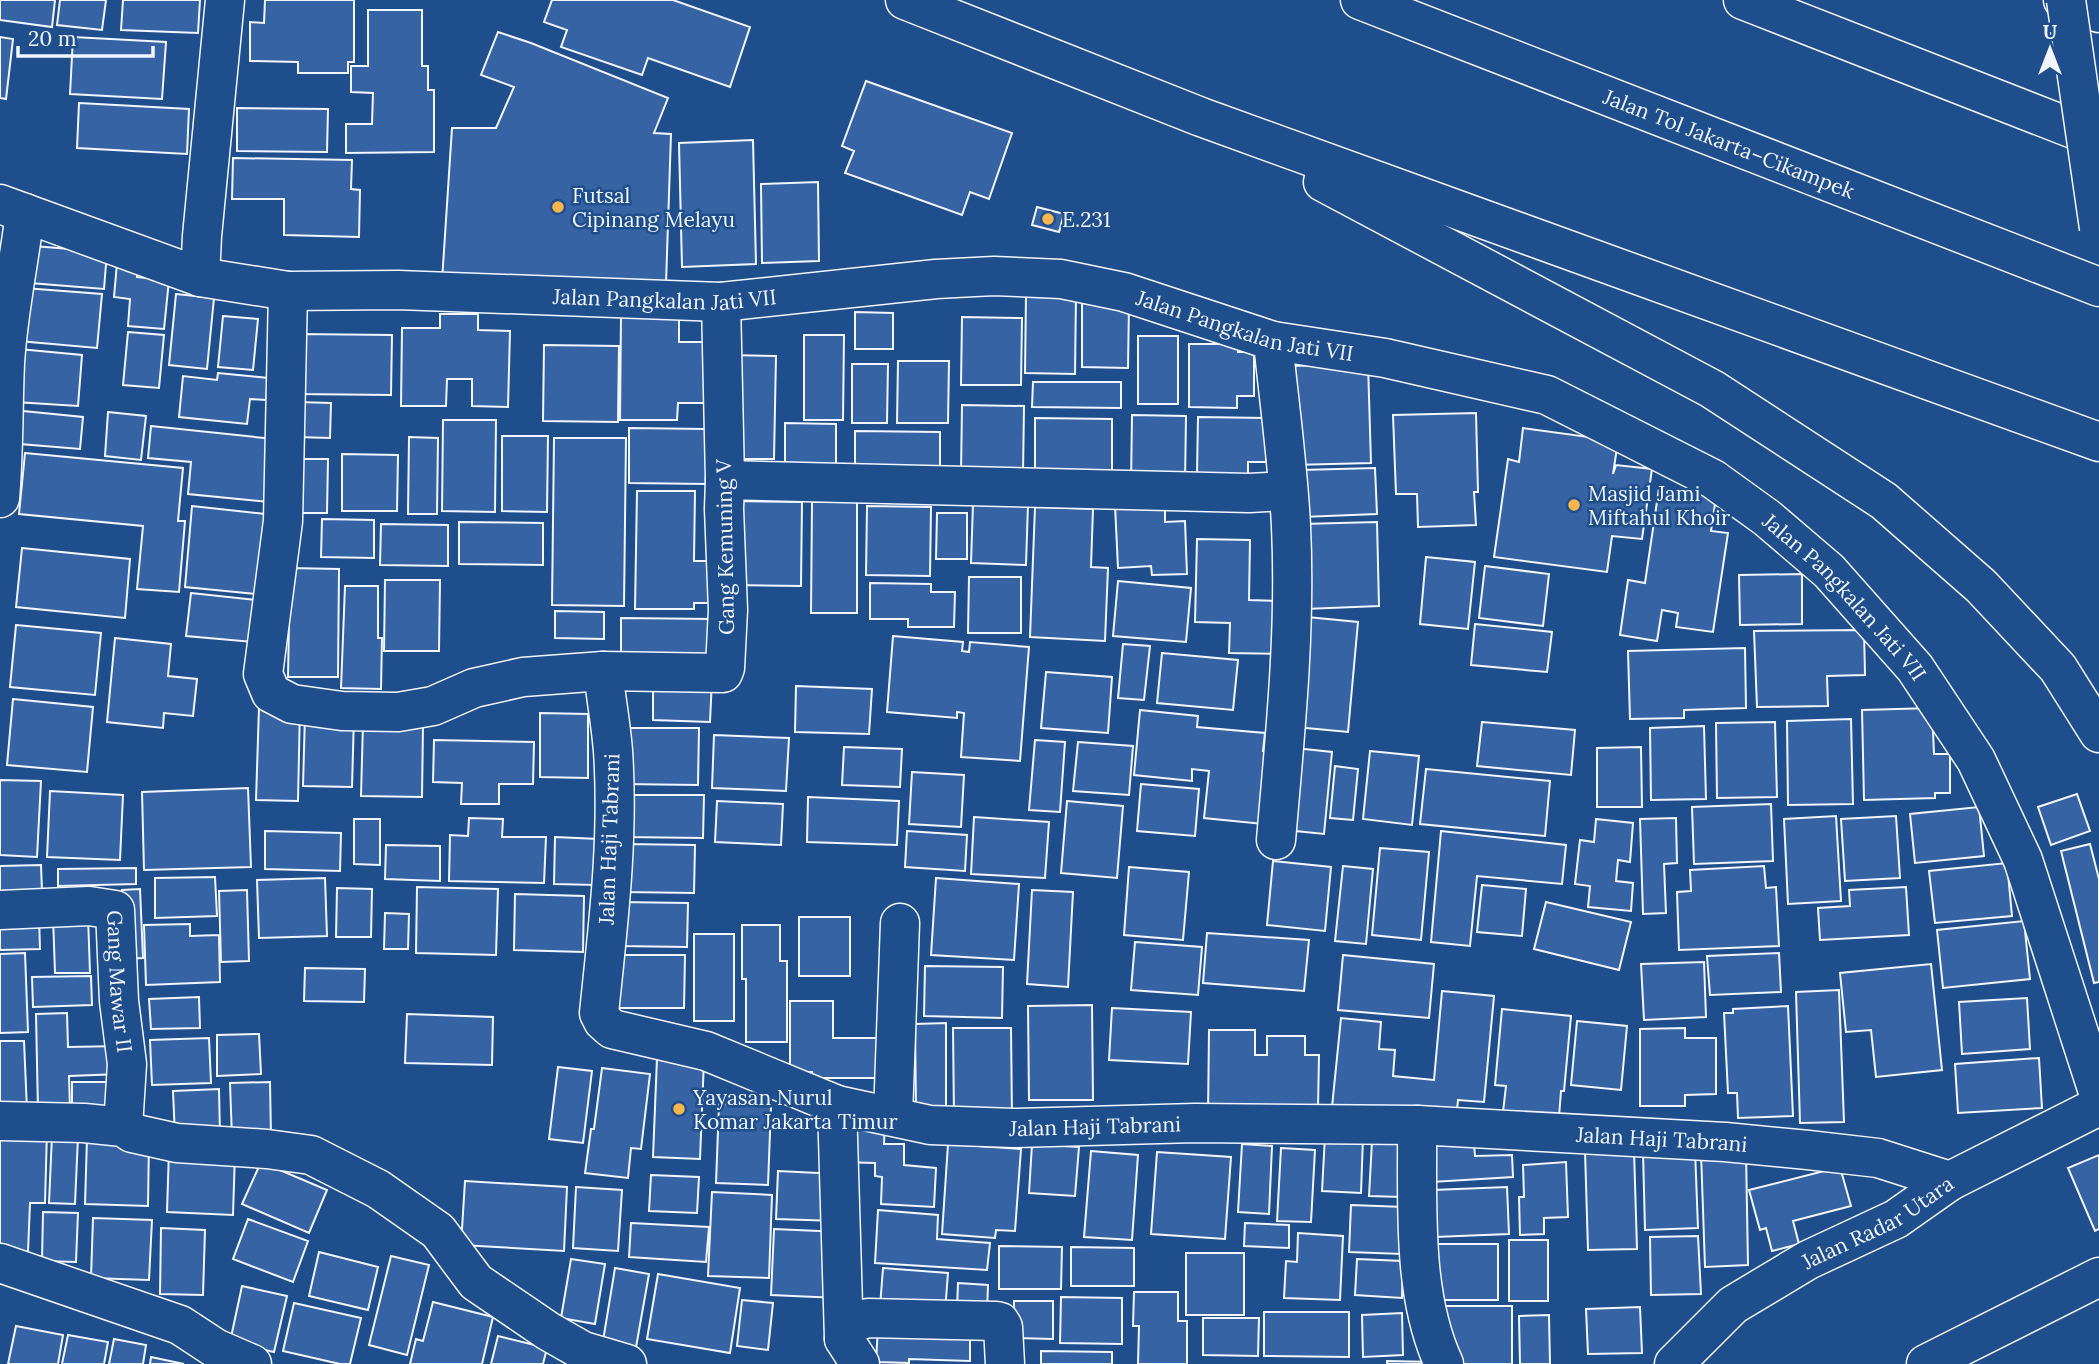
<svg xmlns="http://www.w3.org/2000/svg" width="2099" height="1364" font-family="Lora,serif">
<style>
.building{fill:#3563a3;stroke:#f2f6ff;stroke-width:2}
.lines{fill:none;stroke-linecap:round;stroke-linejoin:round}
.minor-casing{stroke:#f2f6ff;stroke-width:41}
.motorway-casing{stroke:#f2f6ff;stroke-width:41}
.minor{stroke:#1f4e8c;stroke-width:38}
.motorway{stroke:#1f4e8c;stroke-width:38}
.primary-bridge-casing{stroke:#f2f6ff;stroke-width:41;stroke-linecap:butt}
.primary-bridge{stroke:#1f4e8c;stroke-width:38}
.poi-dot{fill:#ffb74d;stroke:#1f4e8c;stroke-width:2.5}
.labels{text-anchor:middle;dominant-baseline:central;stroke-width:5;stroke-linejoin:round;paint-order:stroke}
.street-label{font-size:21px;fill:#f2f6ff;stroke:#1f4e8c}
.poi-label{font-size:21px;fill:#f2f6ff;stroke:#1f4e8c;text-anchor:start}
</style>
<rect width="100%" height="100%" fill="#1f4e8c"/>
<!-- building -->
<path class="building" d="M0,0h55l-3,27 -52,-7z
M60,0h46l-4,30 -45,-5z
M123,0h77l-2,33 -77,-3z
M265,0h89v62h-6v11h-50v-11l-48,-1v-39l14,1z
M552,0h121l77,27 -20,60 -82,-29 -6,17 -81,-28 6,-17 -23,-8z
M368,10h54v56h6v24h6v62l-88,1v-29h26l1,-31 -22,-1v-26h17z
M498,32l33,11 137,55 -14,35 17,1 -5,150 -224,-3 10,-153h44l18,-41 -33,-12z
M0,37l13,2 -7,60 -6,-1z
M73,37l93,5 -4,57 -92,-5z
M866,81l146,52 -23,66 -19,-7 -8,23 -117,-42 9,-22 -12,-5z
M79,103l110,6 -2,45 -110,-6z
M237,108l91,1 -1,43 -90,-1z
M753,140l3,124 -74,3 -3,-124z
M233,158l119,2 -1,29 9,1 -1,47 -75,-2v-36h-52z
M818,182l1,79 -57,2 -1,-79z
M1037,207l27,7 -5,18 -27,-7z
M33,246l74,6 -3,37 -74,-6z
M117,263l21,2 -1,12 32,3 -5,49 -36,-3 2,-27 -16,-2z
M24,288l78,6 -5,54 -78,-7z
M176,294l38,4 -7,71 -38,-4z
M1026,294l50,1 -1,79 -50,-1z
M1082,302h47l-1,66 -46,-1z
M855,312l38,1v36h-38z
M440,314h38v16l32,1 -2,76 -36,-1v-27h-25l-1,27h-45l1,-78h38z
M621,314h58v28h36l-1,61h-36l-1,17h-57z
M223,316l35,3 -5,51 -35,-3z
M962,317l60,1 -1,67h-60z
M128,332l36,3 -5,53 -36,-3z
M297,334l95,1 -1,60 -95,-1z
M804,335h40l-1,85h-39z
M1138,336h40v68h-40z
M1189,344h49v8h16v44h-17v12l-48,-1z
M544,345l75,1 -1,76 -75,-1z
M19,349l63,6 -4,51 -63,-4z
M727,355l49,1 -2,103h-48z
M898,361h51l-1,62h-51z
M852,364h36l-1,59h-35z
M1368,364l3,99 -79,2 -3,-99z
M218,373l50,5 -2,22 -16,-1 -3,25 -68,-7 4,-41 34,4z
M1033,382h88v26l-89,-1z
M297,402l34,1 -1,35 -33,-1z
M962,405l62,1 -1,68 -62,-1z
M23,411l60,6 -3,32 -60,-5z
M108,412l38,4 -5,44 -36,-4z
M1476,413l2,79h-4l2,33 -58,2 -1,-33h-21l-3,-79z
M1132,415l54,1 -1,68h-54z
M1198,417l68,1v44h-18v13l-51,-1z
M1035,418l77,1v62l-77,-1z
M443,420h53l-1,92 -53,-1z
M785,423l51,1v45h-51z
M151,426l123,13 -6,63 -80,-8 3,-32 -43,-4z
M629,428l77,1v55l-77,-1z
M1523,428l95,13 -5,33 3,-9 36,4 -10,70 -30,-3 -5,36 -113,-15 14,-98 11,3z
M855,431l85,1v38l-85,-1z
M502,436h46l-1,76 -45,-1z
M409,437l29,1 -1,76h-29z
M554,438h72l-2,168 -72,-1z
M25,453l158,15 -5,53h7l-6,71 -42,-3 6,-63 -124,-12z
M342,454l56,1 -1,56h-55z
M294,459h34l-1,54h-33z
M1375,468l2,46 -75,3 -1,-47z
M1659,488l57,9 -5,34 17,2 -15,99 -37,-5 2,-14 -16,-3 -5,31 -37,-6 8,-55 17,3z
M637,491h58l-1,70h23v42h-23v6h-59z
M736,501l66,1 -1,84 -67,-1z
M812,502h45v111h-46z
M973,503l55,1 -2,61 -55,-2z
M1165,503v19l20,-1 2,53 -35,1 -1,-9 -33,2 -3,-63z
M192,506l82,9 -7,80 -82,-8z
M867,506l64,1 -1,69 -64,-1z
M1035,507l58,2 -2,58 17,1 -3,73 -75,-4z
M937,513h30v46h-31z
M322,519l52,1v38l-53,-1z
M459,522l84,1v42l-84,-1z
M1377,522l2,84 -74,3 -3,-85z
M381,524l67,1v41l-68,-1z
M1197,539l53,1 -1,60 32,1v53l-52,-1 1,-30 -35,-1z
M22,548l108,11 -5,59 -109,-11z
M1426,557l49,5 -7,67 -48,-5z
M1485,566l64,8 -6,52 -64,-8z
M290,568l49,1 -1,108h-50z
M1802,574v50l-62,1 -1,-50z
M969,577h52v56h-53z
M385,580h55l-1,71h-55z
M1118,581l73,7 -5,54 -73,-6z
M870,583l61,1v8h24l-1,35h-46v-8h-38z
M345,586h33v52h4l-1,51 -40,-1z
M191,593l66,7 -4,42 -67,-6z
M555,611l49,1v27l-49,-1z
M1307,617l51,5 -10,110 -52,-5z
M621,618l92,1 -1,48 -91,-1z
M1475,624l77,8 -5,40 -76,-7z
M16,625l85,8 -6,62 -85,-8z
M1864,630l1,45 -38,1 1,30 -71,1 -3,-76z
M893,636l70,6 -1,9 7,1 1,-10 59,5 -9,114 -59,-4 3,-44 -7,-1v6l-70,-6z
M115,638l56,6 -3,32 29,3 -4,37 -29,-3 -1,15 -56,-6z
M1123,644l27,2 -6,54 -26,-2z
M1745,648l1,60 -62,2v8l-54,1 -2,-68z
M1162,653l76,7 -5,50 -76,-7z
M1046,672l66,5 -4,56 -67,-5z
M653,677l59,2 -2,43 -57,-2z
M796,686l76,3 -3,45 -74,-2z
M13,699l80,8 -6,65 -80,-7z
M259,707h41l-2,94 -42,-1z
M1932,708l2,46h16v39h-15v5l-71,2 -2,-90z
M1140,710l58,6 -1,11 68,6 -2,18h6l-6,73 -59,-6 5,-47 -17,-2v12l-58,-6z
M540,713l48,1v64l-48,-1z
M305,714l49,2 -2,71 -49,-1z
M1851,719l2,85 -65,1 -1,-84z
M1482,722l93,8 -4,45 -94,-9z
M1775,722l2,75 -60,1 -1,-75z
M363,723l60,2 -1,72 -61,-1z
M1704,726l2,73 -55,1 -1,-72z
M623,728h76l-1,57 -76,-1z
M714,735l75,3 -3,53 -74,-3z
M434,740l100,2 -1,42h-34v20h-38l1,-21 -29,-1z
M1035,740l30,2 -5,70 -31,-2z
M1078,742l55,4 -4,49 -56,-4z
M844,747l58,2 -2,38 -58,-2z
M1641,747l1,60h-45v-59z
M1295,748l37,4 -8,82 -38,-4z
M1370,751l49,5 -7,69 -49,-6z
M1335,766l23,3 -5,51 -23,-2z
M1426,769l124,12 -5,55 -125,-12z
M912,772l52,3 -3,52 -52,-3z
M0,780l41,1 -4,76 -37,-2z
M1141,784l58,5 -4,47 -58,-5z
M248,788l3,79 -107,3 -2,-78z
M50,791l73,4 -3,65 -73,-3z
M2077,794l13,37 -39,14 -13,-38z
M626,795h78l-1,43 -78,-1z
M808,797l91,4 -2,44 -90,-3z
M717,801l66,3 -2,41 -66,-3z
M1067,801l56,5 -6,72 -56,-5z
M1771,804l2,57 -79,3 -2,-57z
M1979,807l5,49 -69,7 -5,-49z
M1836,816l5,85 -53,3 -4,-85z
M1896,816l4,62 -55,3 -4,-62z
M974,817l75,5 -4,56 -74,-4z
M469,818l34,1 -1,18h44l-2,46 -95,-2 1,-46 18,1z
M1676,818l1,45 -13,1 2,49 -23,1 -3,-95z
M354,819h26v46l-26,-1z
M1596,819l37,4 -3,39 -12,-2 -2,21 17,2 -2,28 -43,-4 2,-21 -15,-2 5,-44 14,2z
M265,831l76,2 -1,38 -75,-2z
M907,831l60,4 -2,36 -60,-4z
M1441,831l125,14 -4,39 -85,-8 -7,70 -39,-4z
M555,837l44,2 -2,46 -43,-1z
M624,844l71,1 -1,48 -70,-1z
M2090,844l9,35v103l-5,1 -33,-132z
M386,845l54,1v35l-55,-2z
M1380,848l49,4 -8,88 -49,-5z
M1273,861l58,6 -6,64 -58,-6z
M2007,863l5,53 -77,7 -6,-52z
M41,865l1,27 -42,1v-27z
M1343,866l30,3 -7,75 -31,-3z
M1764,866l2,22 10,-1 3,59 -100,4 -2,-58 14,-1 -1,-21z
M1129,867l60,5 -6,68 -59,-5z
M136,868v16l-78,2v-17z
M215,877l2,39 -62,2v-40z
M325,878l2,58 -68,2 -2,-58z
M936,878l83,6 -5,76 -83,-5z
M1482,885l44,4 -4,47 -45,-4z
M417,887l81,2 -2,66 -80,-2z
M1906,887l3,48 -89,5 -2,-32 32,-2 -1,-16z
M337,888l35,1 -1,48h-35z
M140,889l3,69 -18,1 -3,-69z
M247,890l2,71 -28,1 -2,-71z
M1032,890l41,2 -5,95 -41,-3z
M515,894l69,2 -1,56 -69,-2z
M620,902l68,1 -1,44 -68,-1z
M1546,902l85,20 -12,48 -85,-21z
M385,913l24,1 -1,35h-24z
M39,916l1,33 -40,1v-33z
M88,916l2,57h-35l-2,-56z
M799,917h51v59h-51z
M2024,921l6,58 -87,9 -6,-58z
M190,924v12l29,-1 1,47 -74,3 -2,-60z
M742,925h38v36h7v81h-41v-63h-4z
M1207,933l102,7 -5,51 -101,-8z
M694,934h40v87h-40z
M1135,942l67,5 -4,48 -67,-5z
M25,953l3,79 -28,1v-79z
M1779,953l2,39 -71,3 -3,-39z
M618,955h67l-1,53h-66z
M1343,955l91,9 -5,54 -91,-8z
M1704,962l2,55 -62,3 -3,-56z
M1931,964l11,106 -66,7 -5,-47 -25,2 -6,-59z
M925,966l78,1 -1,51 -78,-2z
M305,968l60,1 -1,33 -60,-1z
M91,976l1,29 -59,2 -1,-30z
M1839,990l5,132 -44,1 -4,-131z
M1442,991l52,5 -10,106 -26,-2 -2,20 -125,-3 10,-99 40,4 -2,27 16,1 -2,26 41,4z
M199,997l1,31 -49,1 -2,-30z
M2027,998l3,51 -68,5 -3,-52z
M790,1001h43v37h59v40h-80v-6h-22z
M1092,1005l1,95h-64l-1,-94z
M1788,1006l5,110 -55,2 -1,-25h-9l-4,-80h9v-4z
M1112,1008l79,4 -3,52 -79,-4z
M1502,1009l69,7 -7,75h-3l-2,26 -56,-5 3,-26 -11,-1z
M67,1013l1,34 52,-1 1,28 -52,2 1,34 -32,1 -2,-97z
M407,1014l86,3 -1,48 -87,-2z
M1577,1021l50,5 -6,64 -50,-5z
M946,1023v84l-30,1 -1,-84z
M953,1028h58l1,90h-58z
M1685,1028v10h31v56l-31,1v11h-45v-77z
M1209,1030h46v25h12v-19h38v19h14l-1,54 -110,8z
M259,1034l2,40 -44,2v-41z
M209,1038l2,45 -59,2 -2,-45z
M0,1041h24l3,69 -27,1z
M657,1058l47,2 -4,99 -47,-2z
M2039,1058l3,50 -84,5 -3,-49z
M558,1067l34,4 -9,72 -34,-4z
M602,1068l48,6 -9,75 -10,-1 -3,30 -43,-5 6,-44h3z
M72,1082h47v27h-47z
M270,1082l1,55 -39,1 -2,-55z
M219,1089l1,46 -45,2 -2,-46z
M719,1104l52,2 -3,79 -52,-2z
M842,1120l43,1 -1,23h20v21l32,3 -2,39 -53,-3 1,-27 -7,-1v-13l-35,-1z
M0,1129l47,2 -2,72h-15l-2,49 -28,-1z
M52,1135l26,2 -3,67 -26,-1z
M1325,1136l38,2 -2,55 -39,-2z
M87,1138l62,3 -1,65 -63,-2z
M1372,1141l33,1 -3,55 -33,-1z
M948,1144l73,5 -6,82 -19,-1 -1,8 -53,-4z
M1032,1144l47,3 -4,49 -46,-3z
M1242,1144l30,2 -3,68 -31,-2z
M1474,1144l1,12 37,-1 1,22 -81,5 -1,-36z
M1281,1148l34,2 -4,72 -34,-1z
M169,1150l66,3 -2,62 -66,-3z
M1634,1150l3,99 -49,1 -3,-99z
M1695,1150l3,78 -53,2 -2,-78z
M1091,1151l47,4 -6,85 -48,-3z
M1157,1152l74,5 -6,82 -74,-5z
M1746,1152l2,113 -43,2 -4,-114z
M2099,1155v74l-4,2 -27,-63z
M261,1162l66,28 -18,43 -67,-29z
M1566,1162l2,55 -24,1v16l-24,1 -1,-38h5l-1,-32z
M1840,1167l11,39 -58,15 6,23 -27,7 -6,-23 -6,2 -11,-40z
M778,1171l60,3 -2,47 -60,-2z
M651,1175l48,2 -2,36 -48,-2z
M465,1181l102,6 -3,64 -103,-6z
M576,1187l46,3 -4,61 -45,-3z
M1507,1187l2,47 -74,3 -2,-47z
M712,1192l60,3 -3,83 -61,-2z
M1351,1205l53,2 -2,47 -53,-2z
M878,1210l60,5 -1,24 53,4 -3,27 -112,-7z
M43,1212l35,1 -2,49 -34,-1z
M93,1218l59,2 -3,60 -58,-2z
M248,1219l60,22 -15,41 -60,-23z
M631,1223l78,4 -3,35 -77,-5z
M1245,1223l44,2v23l-45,-2z
M161,1228l44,2 -2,65 -43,-1z
M774,1229l67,3 -3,66 -67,-3z
M1298,1233l45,3 -3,64 -56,-2 2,-37 11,1z
M1698,1236l3,58 -50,1 -1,-58z
M1509,1240h39v61h-39z
M1436,1244h62v56h-62z
M999,1246l63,1 -1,42h-62z
M1071,1247l63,1v38h-63z
M319,1252l59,15 -10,43 -59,-14z
M1186,1253h58v62h-58z
M391,1256l38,9 -22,90 -38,-10z
M571,1259l34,5 -10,60 -34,-6z
M1357,1259l46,2 -1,37 -47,-3z
M615,1268l34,6 -14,79 -33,-6z
M883,1268l65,5 -3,39 -65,-5z
M658,1274l82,14 -10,65 -83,-14z
M958,1283l30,2 -1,27 -30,-3z
M242,1286l45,10 -13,56 -44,-10z
M1134,1292h44v29h9v43h-49l1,-38h-6z
M1061,1297l61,1v46l-62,-1z
M742,1300l31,3 -5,47 -31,-4z
M1014,1301h39v38l-39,-1z
M433,1302l60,15 -11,47h-72l6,-25 7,2z
M294,1303l67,15 -11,46h-10l-57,-13z
M1446,1306h66v58h-55l-11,-13z
M1640,1307l2,46 -54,1 -2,-45z
M1264,1312h85v45l-85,-1z
M1402,1313l1,42 -40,2 -1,-42z
M1549,1315l1,49h-30l-1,-48z
M1203,1318h56l-1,38 -55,-1z
M16,1326l47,9 -5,29h-50z
M878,1327l92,1v33l-61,-2v4l-33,-1z
M68,1335l40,7 -4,22h-42z
M498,1336l49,12 -4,16h-52z
M114,1339l32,6 -3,19h-34z
M1041,1351l71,1v12h-71z
M151,1357l33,7h-34z
M1387,1361l48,1v2h-48z"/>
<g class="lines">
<defs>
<g id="minor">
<path id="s1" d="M0,204l200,73 88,14 110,-1 323,12 215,-23 58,-3 67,3 63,13 149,49 112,17 162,37 166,84 54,39 62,53 86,97 61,92 47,100 76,235"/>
<path d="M200,277l2,-41 23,-236"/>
<path d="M288,291l-5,230 -20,153 8,19 21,11 50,7 56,1 35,-6 41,-18 49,-11 80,-6 120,2 2,-5 3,-58 -4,-101 1,-29 -4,-178"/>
<path d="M1273,341c6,61 15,123 18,185 5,105 -6,210 -15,314"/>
<path d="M725,480l524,13 39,-2"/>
<path d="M0,498c4,-45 3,-90 5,-135 3,-51 14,-100 20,-150"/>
<path id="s2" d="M603,671c3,27 8,54 10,80 6,88 -5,175 -14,262l4,8 9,8 94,22 131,54 93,20 84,3 181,-5 222,2 308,17 83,8 70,8 72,23"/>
<path id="s3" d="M0,910l89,-4 26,4 4,91 8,63 -4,63"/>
<path d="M837,1105l7,234 16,25"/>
<path d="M893,1116l7,-193"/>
<path d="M0,1121l84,2 39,4 9,6 45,10 90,6 44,6 67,34 60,42 38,51 72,49 35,20 44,13"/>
<path d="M1417,1125c1,77 -6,168 27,239"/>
<path d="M0,1263l180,62 35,23 37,16"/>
<path d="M844,1339l7,-16 17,-5 128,3 4,1 3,5 2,37"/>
<path id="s4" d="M1674,1364l59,-59 75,-45 88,-41 54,-38 149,-75"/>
<path d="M1926,1364l173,-87"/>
</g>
<g id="motorway">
<path d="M905,0l296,117 898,325"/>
<path id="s5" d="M1360,0l739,287"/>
<path d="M1743,0l356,139"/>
<path d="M2063,0l36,13"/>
<path d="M1323,182l389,207 172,112 97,85 77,82 41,65"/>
</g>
</defs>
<!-- minor casing -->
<use href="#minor" class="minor-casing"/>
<!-- motorway casing -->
<use href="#motorway" class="motorway-casing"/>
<!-- minor -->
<use href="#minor" class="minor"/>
<!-- motorway -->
<use href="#motorway" class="motorway"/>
<defs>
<path id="primary-bridge" d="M2066,0l33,228"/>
</defs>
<!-- primary-bridge casing -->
<use href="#primary-bridge" class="primary-bridge-casing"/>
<!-- primary-bridge -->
<use href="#primary-bridge" class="primary-bridge"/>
</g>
<!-- markers -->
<g class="poi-dot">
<circle cx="558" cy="207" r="7"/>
<circle cx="1048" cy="219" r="7"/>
<circle cx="1574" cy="505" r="7"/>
<circle cx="679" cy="1109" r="7"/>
</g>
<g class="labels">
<!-- street labels -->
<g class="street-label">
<text stroke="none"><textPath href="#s5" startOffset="396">Jalan Tol Jakarta–Cikampek</textPath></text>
<text stroke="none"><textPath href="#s1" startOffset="679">Jalan Pangkalan Jati VII</textPath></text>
<text stroke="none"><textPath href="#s1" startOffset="1267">Jalan Pangkalan Jati VII</textPath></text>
<text transform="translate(725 547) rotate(-91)">Gang Kemuning V</text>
<text stroke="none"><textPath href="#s1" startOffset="1941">Jalan Pangkalan Jati VII</textPath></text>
<text transform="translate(609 839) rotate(-88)">Jalan Haji Tabrani</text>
<text stroke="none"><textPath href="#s3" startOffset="187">Gang Mawar II</textPath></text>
<text stroke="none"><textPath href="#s2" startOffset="863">Jalan Haji Tabrani</textPath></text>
<text stroke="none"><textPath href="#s2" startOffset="1430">Jalan Haji Tabrani</textPath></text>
<text stroke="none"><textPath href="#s4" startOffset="250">Jalan Radar Utara</textPath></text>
</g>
<!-- poi labels -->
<g class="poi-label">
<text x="572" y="195">Futsal<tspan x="572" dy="24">Cipinang Melayu</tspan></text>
<text x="1062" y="219">E.231</text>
<text x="1588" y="493">Masjid Jami<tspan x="1588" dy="24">Miftahul Khoir</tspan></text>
<text x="693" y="1097">Yayasan Nurul<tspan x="693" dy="24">Komar Jakarta Timur</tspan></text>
</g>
</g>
<!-- north arrow -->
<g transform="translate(2050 49)" stroke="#1f4e8c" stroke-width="5" paint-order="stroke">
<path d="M0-5L12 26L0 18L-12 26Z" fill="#f2f6ff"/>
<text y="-10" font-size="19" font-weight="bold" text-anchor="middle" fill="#f2f6ff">U</text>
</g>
<!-- scale -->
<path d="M18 46v10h135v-10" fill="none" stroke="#f2f6ff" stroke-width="3.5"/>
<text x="28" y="46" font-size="21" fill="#f2f6ff" stroke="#1f4e8c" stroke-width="5" paint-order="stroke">20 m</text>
</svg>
